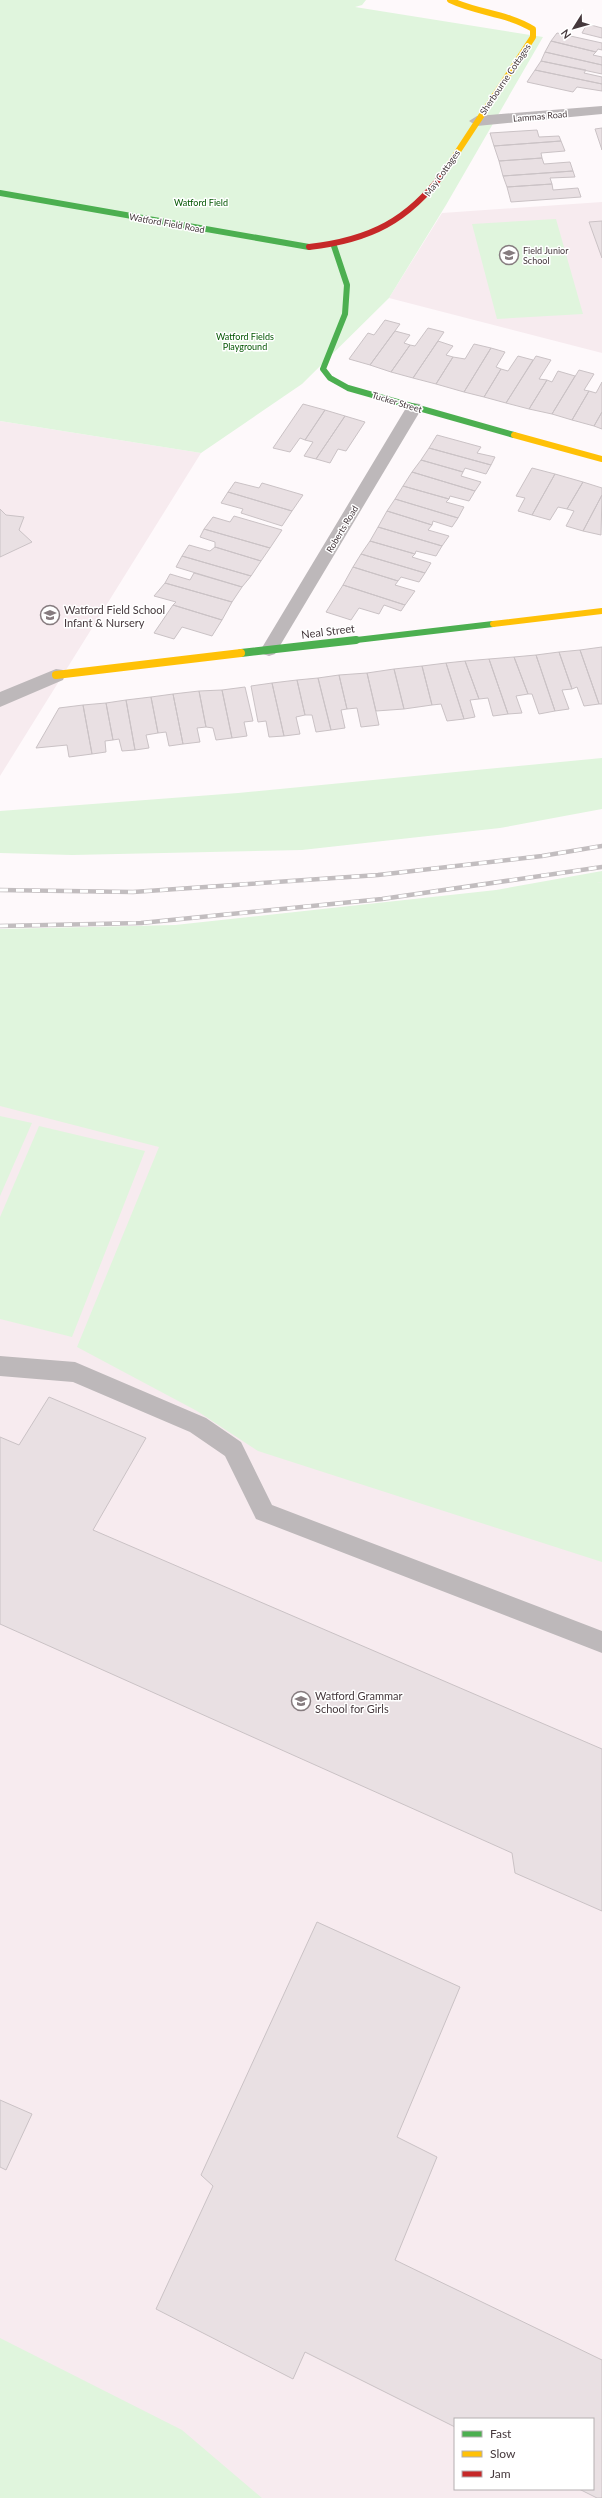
<svg xmlns="http://www.w3.org/2000/svg" width="602" height="2498" font-family="Lato,sans-serif">
<style>
.built{fill:#f7ebef;fill-rule:evenodd}
.green{fill:#e0f5dd}
.building{fill:#e9e0e3;stroke:#cac2c5}
.lines{fill:none;stroke-linecap:round;stroke-linejoin:round}
.lane{fill:#bdb8ba;fill-rule:evenodd}
.street{fill:#bdb8ba;fill-rule:evenodd}
.fast-far1{stroke:#4caf50;stroke-width:6}
.fast{stroke:#4caf50;stroke-width:8}
.slow-far1{stroke:#ffc107;stroke-width:6}
.slow{stroke:#ffc107;stroke-width:8}
.jam{stroke:#c62828;stroke-width:6}
.rail-casing{stroke:#c2bdbf;stroke-width:4.5}
.rail{stroke:#fff;stroke-width:3;stroke-dasharray:8;stroke-linecap:butt}
.labels{text-anchor:middle;dominant-baseline:central;stroke-width:3;stroke-linejoin:round;paint-order:stroke}
.far-street-label{font-size:9px;fill:#45383c;stroke:#fff}
.far-park-label{font-size:9px;fill:#035602;stroke:#fff}
.far-poi-label{font-size:9px;fill:#45383c;stroke:#fff;text-anchor:start}
.poi-label{font-size:11px;fill:#45383c;stroke:#fff;text-anchor:start}
.street-label{font-size:11px;fill:#45383c;stroke:#fff}
</style>
<rect width="100%" height="100%" fill="#fef9fb"/>
<!-- built -->
<path class="built" d="M602,202v151l-213,-55 53,-85z
M0,421l201,32 -201,323z
M602,881v1617h-602v-1515zM455,2419h138v70h-138z"/>
<!-- green -->
<path class="green" d="M0,0h366l-4,5 -7,2 188,30 -97,168 -57,93 -87,86 -101,69 -201,-32z
M556,219l27,95 -86,5 -25,-95z
M602,758v51l-102,19 -198,22 -230,5 -72,-2v-42l238,-18z
M602,871v11l-5,1 5,-1v680l-344,-111 -61,-40 -120,-64 82,-200 -159,-41v-177l175,-4 321,-35z
M0,1116l32,7 -32,73z
M39,1126l106,25 -73,186 -72,-18v-102z
M0,2338l182,92 80,68h-262z"/>
<!-- building -->
<path class="building" d="M587,24l15,4v10l-20,-5z
M557,33l45,10v7l-4,-1 -2,3 -45,-11z
M551,41l45,11 -3,3 9,2v8l-57,-13z
M545,52l57,13v9l-61,-13z
M541,61l45,9 -2,3 18,4v7l-67,-14z
M535,70l67,14v7l-25,-4 -4,5 -46,-10z
M602,128v22l-7,-21z
M537,130l2,7 20,-1 2,5 -67,5 -4,-13z
M561,141l4,10 -24,2 1,5 -43,3 -5,-15z
M542,158l2,6 26,-2 3,9 -70,5 -4,-15z
M573,171l2,6 -25,1 2,6 -45,3 -4,-11z
M552,184l1,6 25,-2 3,9 -70,5 -4,-15z
M602,221v37l-13,-36z
M385,320l15,4 -30,41 -21,-6 19,-26 6,2z
M428,328l16,4 -31,46 -22,-6 19,-27 5,1z
M395,331l15,4 -6,8 6,2 -19,27 -21,-7z
M438,341l15,5 -7,9 7,2 -17,27 -23,-6z
M474,344l17,4 -27,44 -28,-8 17,-27 12,2z
M491,348l14,4 -9,15 5,2 -17,28 -20,-5z
M518,356l15,4 -27,43 -22,-6 17,-28 7,2z
M536,356l15,4 -12,19 8,1 -18,29 -23,-6z
M579,370l15,4 -10,16 5,1 -17,29 -20,-6z
M558,371l17,5 -23,38 -23,-5 18,-29 5,2z
M602,382v30l-8,14 -22,-6 17,-29 7,2z
M303,404l22,6 -20,30 -5,-2 -10,14 -17,-4z
M325,410l20,6 -29,43 -12,-3 9,-14 -8,-2z
M602,412v17l-8,-3z
M345,416l20,6 -19,29 -8,-2 -8,14 -14,-4z
M437,435l44,12 -4,6 18,4 -4,8 -62,-17z
M429,448l62,17 -5,9 -21,-6 -2,4 -42,-12z
M421,460l42,12 -2,4 20,6 -6,9 -63,-19z
M532,468l23,6 -23,41 -14,-4 7,-13 -9,-2z
M412,472l63,19 -6,10 -19,-5 -1,3 -46,-13z
M555,474l28,8 -16,27 -9,-2 -8,13 -18,-5z
M235,482l24,6 3,-5 41,12 -11,16 -64,-19z
M583,482l19,6v7l-19,36 -17,-5 8,-15 -7,-2z
M403,486l46,13 -3,3 18,5 -6,11 -63,-19z
M228,492l64,19 -10,15 -41,-13 2,-4 -22,-6z
M602,495l-1,40 -18,-4z
M395,499l63,19 -6,9 -19,-6 -1,4 -45,-14z
M0,509l6,6 18,2 -5,13 13,12 -32,15z
M387,511l45,14 -4,5 21,6 -7,10 -64,-19z
M234,516l48,14 -12,18 -66,-19 9,-12 17,5z
M378,527l64,19 -6,10 -20,-5 -1,3 -45,-13z
M204,529l66,19 -9,13 -46,-14v-5l-15,-5z
M370,541l45,13 -3,3 19,6 -6,10 -64,-19z
M189,545l21,6 5,-4 46,14 -10,15 -69,-20z
M361,554l64,19 -6,9 -18,-5 -3,4 -45,-14z
M182,556l69,20 -9,11 -66,-20z
M353,567l45,14 -3,4 20,6 -10,14 -62,-20z
M194,573l48,14 -10,15 -67,-19 5,-9 20,6z
M165,583l67,19 -10,18 -49,-15 3,-3 -22,-6z
M343,585l62,20 -4,6 -17,-6 -5,9 -20,-6 -8,12 -25,-8z
M173,605l49,15 -10,16 -30,-9 -8,12 -20,-6z
M602,647v57h-3l-19,-54z
M580,650l19,54 -15,2 -7,-19 -5,2 -13,-37z
M559,652l13,37 -10,1 7,19 -14,2 -19,-56z
M536,655l19,56 -16,3 -7,-20h-4l-14,-37z
M514,657l14,37 -12,2 6,17 -14,1 -19,-55z
M489,659l19,55 -15,2 -5,-18 -9,1 -14,-38z
M465,661l14,38 -9,1 5,17 -11,2 -18,-56z
M446,663l18,56 -17,2 -6,-17 -9,1 -10,-39z
M422,666l10,39 -28,4 -10,-40z
M394,669l10,40 -28,2 -9,-38z
M367,673l12,52 -18,2 -4,-19 -10,1 -8,-34z
M339,675l8,34 -6,1 4,18 -14,2 -13,-52z
M318,678l13,52 -15,2 -4,-17h-7l-8,-35z
M297,680l8,35 -9,2 4,17 -16,2 -12,-53z
M272,683l12,53 -15,1 -3,-16 -8,1 -7,-36z
M245,687l8,34 -9,1 3,14 -15,2 -10,-48z
M222,690l10,48 -16,2 -3,-12 -7,-1 -7,-36z
M199,691l7,36 -9,1 3,14 -17,2 -10,-50z
M173,694l10,50 -14,2 -3,-14 -8,1 -7,-36z
M151,697l7,36 -12,2 3,13 -14,2 -9,-50z
M126,700l9,50 -13,1 -3,-12 -6,1 -7,-37z
M106,703l7,37 -8,1 1,11 -14,2 -9,-49z
M83,705l9,49 -23,3 -2,-12 -31,3 23,-40z
M49,1397l97,41 -53,92 509,219v162l-87,-38 -3,-20 -512,-229v-187l19,8z
M317,1922l143,65 -63,150 40,20 -42,103 207,100v138h-5l-18,-9h14v-70h-138v8l-150,-75 -12,27 -137,-70 57,-123 -12,-11z
M0,2100l32,14 -26,56 -6,-3z"/>
<g class="lines">
<!-- lane -->
<path class="lane" d="M56,669l7,1 2,5 -2,5 -63,27v-15z
M0,1356l75,6 131,56 35,24 31,63 330,126v22l-346,-134 -31,-63 -35,-24 -117,-50 -73,-6z"/>
<!-- street -->
<path class="street" d="M602,106v8l-125,12 -8,-5 8,-5z
M414,403l6,1 2,4 -147,246 -6,2 -6,-2 -3,-4 3,-4 143,-238 2,-4z"/>
<!-- fast-far1 -->
<path class="fast-far1" d="M0,193l309,54
M334,246l13,39 -2,29 -22,55 7,9 18,10 166,47
M348,641l145,-17"/>
<!-- fast -->
<path class="fast" d="M241,653l115,-13"/>
<!-- slow-far1 -->
<path class="slow-far1" d="M445,171l88,-134v-8c-26,-16 -56,-16 -83,-29
M514,435l88,24
M493,624l109,-13"/>
<!-- slow -->
<path class="slow" d="M56,675l185,-22"/>
<!-- jam -->
<path class="jam" d="M309,247c61,-7 99,-26 136,-76"/>
<defs>
<path id="rail" d="M0,890l133,2 245,-17 164,-19 60,-10
M0,926l141,-3 241,-24 220,-32"/>
</defs>
<!-- rail casing -->
<use href="#rail" class="rail-casing"/>
<!-- rail -->
<use href="#rail" class="rail"/>
</g>
<!-- icons -->
<defs>
<symbol id="school-ring" viewBox="-11 -11 22 22"><circle r="9.5" fill="#fff" stroke="#867c7f" stroke-width="1.5"/><path d="M0-5L7-2L0 1L-7-2ZM-4 1L0 2.5L4 1V4Q0 6-4 4Z" fill="#867c7f"/></symbol>
</defs>
<g fill-rule="evenodd">
<use href="#school-ring" x="498" y="244" width="22" height="22"/>
<use href="#school-ring" x="39" y="604" width="22" height="22"/>
<use href="#school-ring" x="290" y="1690" width="22" height="22"/>
</g>
<g class="labels">
<!-- far-street labels -->
<g class="far-street-label">
<text transform="translate(505 79) rotate(-56)">Sherbourne Cottages</text>
<text transform="translate(540 116) rotate(-5)">Lammas Road</text>
<text transform="translate(442 173) rotate(-55)">May Cottages</text>
<text transform="translate(167 223) rotate(10)">Watford Field Road</text>
<text transform="translate(397 402) rotate(17)">Tucker Street</text>
<text transform="translate(342 529) rotate(-59)">Roberts Road</text>
</g>
<!-- far-park labels -->
<g class="far-park-label">
<text x="201" y="202">Watford Field</text>
<text x="245" y="336">Watford Fields<tspan x="245" dy="10">Playground</tspan></text>
</g>
<!-- far-poi labels -->
<g class="far-poi-label">
<text x="523" y="250">Field Junior<tspan x="523" dy="10">School</tspan></text>
</g>
<!-- poi labels -->
<g class="poi-label">
<text x="64" y="609">Watford Field School<tspan x="64" dy="13">Infant &amp; Nursery</tspan></text>
<text x="315" y="1695">Watford Grammar<tspan x="315" dy="13">School for Girls</tspan></text>
</g>
<!-- street labels -->
<g class="street-label">
<text transform="translate(328 631) rotate(-7)">Neal Street</text>
</g>
</g>
<!-- legend -->
<rect x="454" y="2418" width="140" height="72" fill="#ffffff" stroke="#b5afb1"/>
<rect x="462" y="2431" width="20" height="6" fill="#4caf50" stroke="#b5afb1"/>
<text x="490" y="2438" font-size="12" fill="#45383c">Fast</text>
<rect x="462" y="2451" width="20" height="6" fill="#ffc107" stroke="#b5afb1"/>
<text x="490" y="2458" font-size="12" fill="#45383c">Slow</text>
<rect x="462" y="2471" width="20" height="6" fill="#c62828" stroke="#b5afb1"/>
<text x="490" y="2478" font-size="12" fill="#45383c">Jam</text>
<!-- north arrow -->
<g transform="translate(574 28) rotate(233)" stroke="#ffffff" stroke-width="3" paint-order="stroke">
<path d="M0-3L7 15L0 10L-7 15Z" fill="#45383c"/>
<text y="-6" font-size="11" font-weight="bold" text-anchor="middle" fill="#45383c">N</text>
</g>
</svg>
